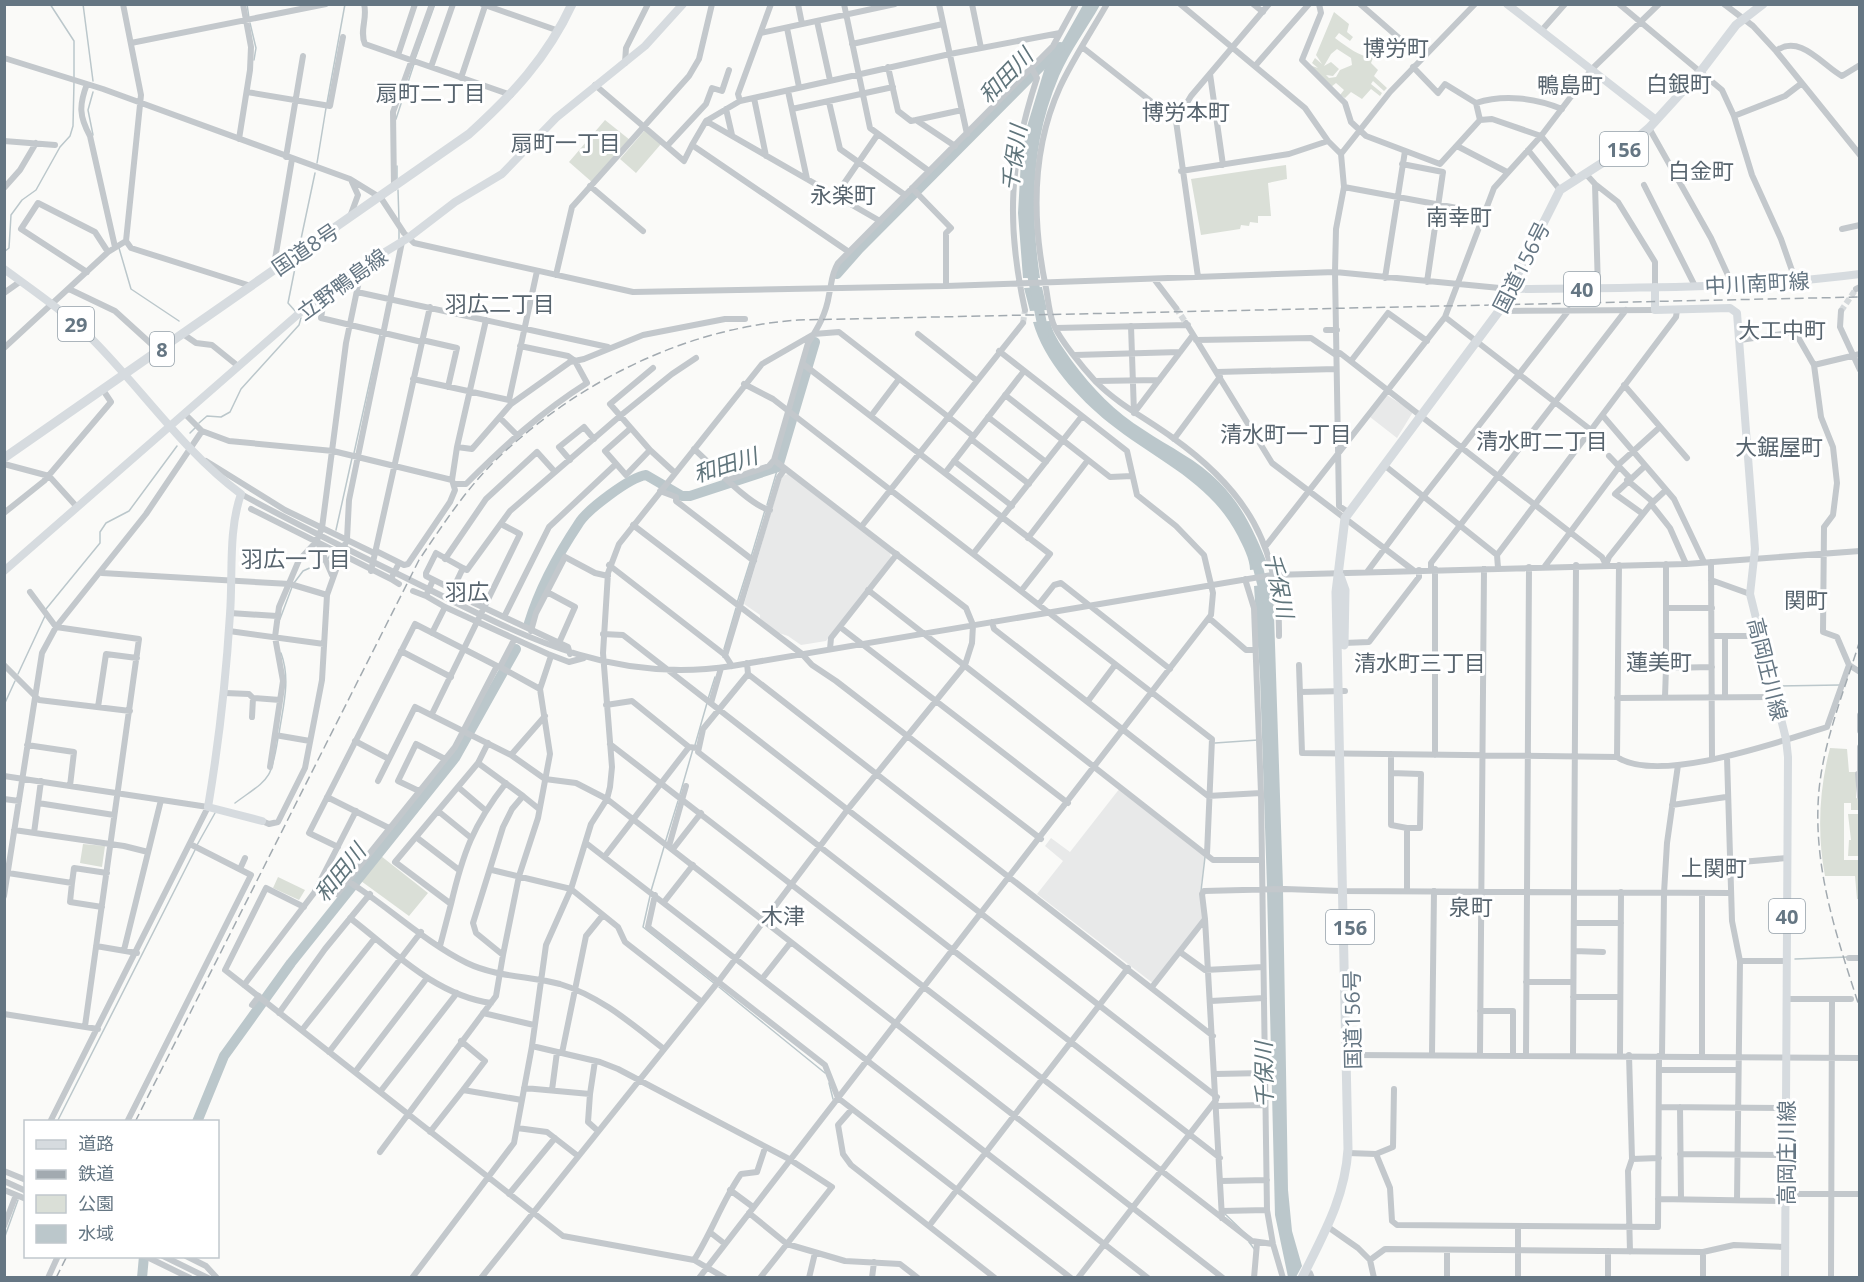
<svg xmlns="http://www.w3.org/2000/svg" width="1864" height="1282" font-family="'Open Sans','Noto Sans JP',sans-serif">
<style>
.built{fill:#e8e9e9}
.green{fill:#dadfd7;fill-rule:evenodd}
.water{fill:#bbc7cb}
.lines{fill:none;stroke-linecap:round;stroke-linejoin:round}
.stream{stroke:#bbc7cb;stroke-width:1.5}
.river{stroke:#bbc7cb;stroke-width:10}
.minor-tunnel{stroke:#d5d9db;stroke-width:6;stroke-dasharray:6 3;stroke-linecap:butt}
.minor{stroke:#c3c8cc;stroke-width:6}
.major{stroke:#d6dbdf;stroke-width:8}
.highway{stroke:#d6dbdf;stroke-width:9}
.rail{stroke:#a2aab0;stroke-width:1.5;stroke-dasharray:9 4.5;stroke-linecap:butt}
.labels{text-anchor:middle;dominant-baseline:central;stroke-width:6;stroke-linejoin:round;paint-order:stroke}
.shield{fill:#fff;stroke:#939fa8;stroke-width:1.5}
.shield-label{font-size:20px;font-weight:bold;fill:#657683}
.street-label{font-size:21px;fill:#657683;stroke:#fff}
.neighbourhood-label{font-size:22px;fill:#57646e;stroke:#fff}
.water-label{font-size:22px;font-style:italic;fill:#60757c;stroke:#fff}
</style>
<rect width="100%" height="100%" fill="#fafaf8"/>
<!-- built -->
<path class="built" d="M1387,395l26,17 -16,26 -27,-21z
M788,474l102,78 1,6 -65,83 -25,4 -13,-9 -12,-4 -16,-14v-3l-16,-11 38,-128z
M1120,788l85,68 -5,38 3,26 -49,64 -117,-90 26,-33 -18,-15 6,-8 19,14z"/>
<!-- green -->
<path class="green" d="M1334,12l15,12 -2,8 6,5 -3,4 -11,-8 -4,5c15,11 22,17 38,20l-2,5 7,7 -4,6 13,12 -3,3 -11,-10 -2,3 11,9 -2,3 -9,-7 -9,10 -11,-7 -6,6 -5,-3 4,-5 -8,-7 -5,4 -22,-22 9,3 -6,-5 3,-5 7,6 -6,-9zM1337,49l14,9 1,7 -12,5 -4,7 -7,1 -3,-3 7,1 6,-7 -8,-7 -7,4 7,-12z
M605,120l25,20 -37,43 -24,-21z
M645,130l16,14 -25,29 -16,-14z
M1286,165l1,14 -19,4 3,33h-13v7l-8,-1 -1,4 -8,-1 -1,4 -39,6 -10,-56z
M1830,748l17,1 2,23h7v26l3,1 1,11h-9v-7h-7v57h15v39h-2l-2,-23h-30c-8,-42 -6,-86 5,-128z
M1848,814h11v42h-11l1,-16h2z
M83,844l22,2 -3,21 -22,-4z
M381,856l47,37 -19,23 -48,-35z
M278,877l27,13 -6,10 -26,-12z"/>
<!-- water -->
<path class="water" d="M1083,5h17c-13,23 -30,46 -41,71 -28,65 -29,133 -19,202h-17l-5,-65 4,-70 24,-79 15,-20z
M1042,287l5,23 -17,1 -6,-23z
M1050,321c3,15 14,28 22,40 20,27 43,51 72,69 25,17 54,30 75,52 25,25 37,54 50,86l-19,2c0,-11 -7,-24 -12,-34 -28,-55 -83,-76 -129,-113 -31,-25 -65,-62 -76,-101z
M1273,584l10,303h-16l-7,-210 -6,-91z
M1267,890h16l5,300 4,41 10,35 -6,11h-8l-13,-62z"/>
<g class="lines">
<!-- stream -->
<path class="stream" d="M50,4l24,37v36
M83,4l10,77
M247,4l2,14
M250,23l6,25 -2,12
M415,59l20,-55
M93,92l-5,18 5,25
M327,103l18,-99
M396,119l18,-55
M317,163l9,-55
M397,166v13
M398,190l1,31
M399,229v10
M301,239l14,-66
M119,248l12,41 48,32
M4,252l5,-4 2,-33 11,-15 14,-10 24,-43 10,-11 3,-10 1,-44
M295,268l-7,35 8,9
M199,423l8,-7 14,1 9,-5 11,-23 58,-64 2,-7
M190,433l6,-6
M354,453l26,-118
M767,505l11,-38
M336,530l16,-72
M751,557l14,-47
M327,560l4,-6
M294,583l9,-12 20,-9
M737,603l13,-41
M46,609l54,-66v-11l6,-9 23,-12 48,-65
M280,619l12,-32
M724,649l12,-41
M18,674l27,-58
M1778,686l62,-1
M708,699l7,-22
M4,705l11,-24
M279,734c4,-28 12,-54 2,-81
M1215,743l43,-3
M695,745l12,-42
M680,794l13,-45
M235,803c34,-25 36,-21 43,-65
M665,843l13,-42
M197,845l18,-32
M651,891l13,-44
M1201,891l4,-34
M650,896l-7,31 72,57
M1795,959l53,-2
M719,987l106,86
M829,1083l4,16
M57,1122l138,-272
M1225,1214l24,23
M4,1239l14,-39
M1249,1242l6,8"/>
<!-- river -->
<path class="river" d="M1030,264l14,70
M837,274l22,-25 201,-202
M1255,556l11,43
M529,623c10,-33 30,-70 50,-100 8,-13 51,-46 67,-48l36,21h8l88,-29 37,-125
M197,1122l27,-66 67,-93 164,-205 61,-109
M142,1278l2,-22"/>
<!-- minor-tunnel -->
<path class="minor-tunnel" d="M1176,308l10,15
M1841,311l15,-22
M1023,323l2,-13"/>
<!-- minor -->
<path class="minor" d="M123,4l18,91 -15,146 5,7 120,38
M364,4c4,14 -5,27 1,40l146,51
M482,4l77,27
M798,4l4,20
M844,4l26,124 59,43
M939,4l28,130
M972,4l9,44
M1107,4c-16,28 -34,55 -47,83 -29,64 -28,134 -14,201 2,11 3,24 7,35 6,16 31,46 43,59 23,23 51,37 77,56 73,52 107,108 106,198
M1180,4l125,104 23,33 13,13 3,33 -8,42 -1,43 4,234 9,6
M1253,4l10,8
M1319,4l2,9 -19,47 43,43 6,19 15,14 74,28 40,-44 12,-1 49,17 35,43
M1360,4l62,54
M1619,4l103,86 12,26 18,59 29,64 15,43
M1724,4l29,22 23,25 84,104
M817,21l13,59
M787,28l12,59
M1542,30l23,-26
M761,33l134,-29
M131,43l195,-39
M852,44l91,-20
M1082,47l94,74
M1776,51c24,-18 47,15 66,25l18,-11
M398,55l17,-51
M4,58l99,31 247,90 31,19 23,35 10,10 219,49 313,-6 389,-14 175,17
M625,63l1,-15 22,-44
M1255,66l54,-62
M431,67l22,-63
M888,67l10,44 13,10 5,-1 39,26
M1413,67l25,26 7,-9 31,19 4,17
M1210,74l13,91
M461,78l24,-72
M87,84c-8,21 -8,32 3,52l25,111
M595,85l89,76 8,-16 157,107
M788,91l19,88
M247,92l83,14 13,-69
M754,98l12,58
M740,101l-2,-7 33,-90
M829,102l11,47 65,46
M1476,103c28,-9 59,-5 86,6
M726,109l6,26
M792,109l101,-22
M1734,116l51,-20 17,-13
M916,120l46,-10
M706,121l174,100
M1649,128l62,110 21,46
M239,139l11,-69 1,-23 -8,-43
M4,141l51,4
M692,145l14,-24 34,-20 210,-47 110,-21
M667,146l39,-42 6,-16 10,3 7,-21
M1457,146l50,26
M1528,150l32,40
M1341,154l49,-62 85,-88
M286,157l17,-101
M1402,164l41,8 -16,110
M1181,171l108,-17 39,-13
M1585,173l10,11 3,105
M1595,184l23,18 37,60v25
M1644,185l51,101
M590,186l53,45
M1344,187l140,26
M4,188l16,-18 16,-27
M394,188l-1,-76 39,-108
M912,188l39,40 -5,5v53
M836,195l42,-61
M351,214l7,-19 -6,-13
M1842,229l18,-4
M273,271l19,-112
M87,272l-66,-43 17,-26 57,29 13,20
M556,275l16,-68 117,-131 10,-17 13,-55
M1198,277l-22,-156 15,-25 78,-92
M1385,278l20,-127
M1154,279l22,29
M69,289l46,22 44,40
M1856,289l4,-2
M357,292l251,55
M4,293l17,-12
M325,293l-4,25 101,24 8,-35
M1025,310c-19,-86 -16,-148 12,-232l-5,-9
M1499,311l156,-1
M1841,311l-1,16 20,43
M1445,317l146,113
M1186,323l86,140 141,107
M1131,326l3,87
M1056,328l132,-3
M1326,330h11
M183,334l13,9 16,2 26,21
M918,334l58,46
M422,340l35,8 -9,39
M1196,340l115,-2 25,17 4,-2 262,204 4,8
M1740,340l55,-8 19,33 7,52 12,30 4,36 -4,32 -9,12 -1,105 14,5 12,28 11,7
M4,348l104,-96 18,-11
M1075,355l105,-3
M1351,361l37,-48 39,28
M803,364l247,190 -29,37
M1814,365l46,-11
M653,368l-43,36 40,46 24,22
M1217,372l119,-3
M413,379l96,21
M1096,381l63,-1
M744,384l29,15 439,340 -5,115
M1624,385l63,73
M1005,395l105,82 22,-1
M511,404l-2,-4 28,-129
M1134,413l59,-78
M185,414l17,17 27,10 104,10 119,29
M871,416l28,-37
M1603,416l71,83 30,63
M988,417l58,45
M500,418l16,16
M631,428l-26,23 21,24 24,-25
M971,439l58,45
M1174,439l46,-62
M457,447l15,2 39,-45 59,-42 14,-3 59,-24 82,-16h20
M694,449c16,14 57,58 76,61
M1609,456l21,22
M570,460l-11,-13 25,-20 10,12
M206,461l79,49 89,43 4,-1 26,13 4,-1 42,-62 5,-12 -3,-10 5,-33 29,-127
M954,461l58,45
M4,464l45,12 28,31
M1384,465l113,90
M1618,465l42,-38
M945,473l79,-102
M728,480l41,-14 5,-6 34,-117c10,-15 18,-29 21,-48 3,-13 2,-20 9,-32l215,-217 23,-42
M1627,480l26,22
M455,484h11c38,-38 75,-72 121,-101l-12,-22 -7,-5 -48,-10
M660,491l16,6v4l78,60
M241,494c56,31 114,59 171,87 108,53 195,104 320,85l540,-91 414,-11 174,-13
M1651,504l19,24 16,36
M251,509l140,70 8,-16
M4,513l40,-32 67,-79 -8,-12
M1643,514l-28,-20 30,-28
M633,525l169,129 10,11 24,16 205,158
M861,527l162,-204
M1028,538l60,-78
M319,545l13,30
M1265,547l180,-230 49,-129 47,-52 51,-67 67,-65
M973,554l109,-138
M445,559l41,-60 51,-47 18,20
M1711,562l1,197
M1666,564v44h46
M609,565l116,90 7,11
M1606,565l3,-8 42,-53 15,-14
M1545,566l74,-99
M463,568l-27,-15 -10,20v3l22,11 11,9 109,51 2,7
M1498,568l-1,-13 179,-238 1,-7
M1431,569v-6l195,-253
M371,571l51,-229
M1367,572l56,-75 146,-187
M102,573l188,11 37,11
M391,579l8,5
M1245,579l9,29 7,185 6,417 6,34 10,34
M433,580l-7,16 19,11
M1711,580l39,14
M868,590l345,270h49
M413,591l13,5
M452,591l11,-23 4,2 43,-59 110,-95 52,-42 24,-16
M30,592l26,35 83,12 -54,387
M547,592l28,15 -16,36
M1039,604l15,-19 7,-2 109,86
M1666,608v60l46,-1
M230,613l47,3
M504,617l45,-90 67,-63
M1209,618l37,32h9
M992,622l2,7 214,167 53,-3
M840,627l228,176
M229,631l95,13
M531,631l5,-18 29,-56 30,16 13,3
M432,633l13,-26 103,47 21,8 15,-4
M603,634l20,1 594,462
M1712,636h48
M1725,636v61
M1344,643l25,-1 50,-65v-7
M830,649l1,-11 66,-84
M401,651l50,26
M725,656l54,-179 6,-8
M747,663l1,11 465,362
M4,665l35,35 91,11
M1299,665l3,88 315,4c42,28 164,-16 210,-30l22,-62
M500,667l40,22 10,65 -12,64 -19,58 -16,79
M748,674l-45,55 -5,23 522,406
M540,689l11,-33
M1300,692l45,-1
M225,693l24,1 4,4 27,2
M1665,697l1,-29
M1617,698l159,-1
M1088,701l27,-36
M711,703l10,-35
M606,705l26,-4 57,46
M98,707l8,-53 31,4
M432,714l88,-180 -19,-10
M1860,715v16
M252,717l1,-19
M275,735l35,6
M355,741l34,18
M610,744l642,497 21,3
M27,745l47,7 -4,34
M1860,747v27
M1391,754v71l16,3v62
M511,755l34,-39
M1435,755v-186
M1617,757l2,-192
M1727,757l5,164 8,40 -3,239
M478,763l10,-20
M270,767l13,-86 -8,-44 4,-30 20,-47 17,-18 6,-14 24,-185 14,-67 -3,-7
M1391,773l30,1 -1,54h-13
M1858,774l2,23
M4,776l204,31 -158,315
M378,781l37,-74 96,48 34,24 31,4 31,16 616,479
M506,783c-33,42 -43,70 -55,121l-56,-42 83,-99 45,33
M458,787l27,23
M419,791l-21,-10 18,-37 29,15
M327,797l62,31
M4,799l15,2
M38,803l76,12
M1672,805l54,-8
M438,811l32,26
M262,821l7,3 9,-2 27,-54 17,-88 5,-85 20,-56 2,-39 53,-258
M14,830l110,16 24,6
M34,833l7,-52
M416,837l43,33
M586,843l562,435
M669,846l17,-60
M338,847l-29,-14 106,-209 82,42
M673,849l28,-36
M605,856l84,-109 8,1
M1730,863l57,-5
M240,869l5,-11
M327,869c50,26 90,69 140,94 29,14 62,13 93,21 40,12 72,40 104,65
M492,870l79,19 47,38 7,15 77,60
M8,873l64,10 2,-15 33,5
M72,883l-2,19 32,5
M337,894l118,-147 42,-81 3,1 14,-27
M655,895l-7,32 177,138 13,33 233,180
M4,896l38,-243 14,-26 90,-113 56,-83
M664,902l29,-37
M304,907l-38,-19 -41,82 338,266 131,24 31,18
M350,918c43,33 85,77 141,85
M1205,919l17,299
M1574,923h47
M96,946l41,7
M440,946l11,-42
M124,950l37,-150
M1574,951l29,1
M1180,952l25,18 58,-3
M1849,958h11
M1740,961h47
M762,979l29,-37
M1526,982h47
M244,985l70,-92 42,-82
M1152,987l53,-68 -3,-25 2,-3 81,-2 55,2 391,2
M1573,997h47
M1786,999h46l-1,279
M1832,999h19
M1211,1001l53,-3
M252,1005l7,-9
M1480,1011h33v44
M279,1013l46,-64 45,-55
M483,1013l51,12
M4,1014l94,15
M302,1030l73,-92
M461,1041l24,20 -22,29 59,10
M532,1046l68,16 18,7 171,90 43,28 -72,91
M329,1052l92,-120
M562,1053l24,-117 17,-21
M1432,1054l2,-163
M1480,1054l4,-485
M1353,1055l507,3
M1526,1055l3,-488
M1573,1055l3,-490
M1620,1055l1,-163
M1629,1055l3,104 -4,12 2,81
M1662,1056l2,-163 3,-50 11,-78
M1702,1056v-163
M1659,1070h79
M355,1072l72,-94
M1215,1074l50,-1
M524,1088l66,6 5,-33
M552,1090l5,-38
M380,1092l77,-99
M590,1094l-2,28 10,9
M1217,1106l48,-1
M1659,1107l127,1
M1680,1107l1,92
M852,1109l-14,16 5,29 8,11 144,113
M127,1122l124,-247 -61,-31
M517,1128l30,4 31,24
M430,1132l33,-42
M380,1152l116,-156 7,-41 -27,-22 -3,-10 30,-96 9,-18 11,-13 16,13
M1348,1153l28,1 17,-7 1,-58
M1376,1154l14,34 2,33 5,4 261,2 1,-171
M1680,1154l105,1
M1632,1159l27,-1
M4,1171l22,9
M4,1181l22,10
M1221,1181l46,-1
M4,1190l22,9
M730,1190l23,17
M509,1194l46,-56
M1785,1194h75
M1658,1199l127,2
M1222,1211l45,-1
M749,1213l38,31 58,17 55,3 18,14
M4,1226l12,-31
M929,1226l199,-258
M1328,1227l30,21 12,12 4,18
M1518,1227v51
M711,1233l14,11
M1447,1250v28
M145,1256l45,22
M163,1256l45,22
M186,1256l20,10 11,12
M694,1260c18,-28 28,-59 47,-86l16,-2 8,-24
M1370,1260l15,-11 318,3 31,-7 51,2
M1310,1273l2,5
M48,1278l10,-22
M412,1278l102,-135 18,-97 14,-101 25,-56 20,-65 16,-25 3,-12 2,-20 -9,-114 5,-80 11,-29 143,-180 52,-30 25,-2 134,104
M481,1278l237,-296 130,-173 117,-144 7,-22 1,-18 -7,-17 -192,-148
M699,1278l512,-663 2,-22 -9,-38 -28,-29 -39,-31 -10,-44 -128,-100
M809,1278l6,-25
M872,1278l2,-16
M1078,1278l138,-178
M1254,1278l3,-35
M1608,1278v-27
M1703,1278v-26"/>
<!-- major -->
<path class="major" d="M1507,4l149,116
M4,269c30,22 61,43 87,69 51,51 92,113 150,156 -13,37 -8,81 -11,120 -4,65 -11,128 -22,193l54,14
M1655,287v23l75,-2 7,5 18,236 -5,45 36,145 2,18 -3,521
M1510,289c116,-1 234,0 350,-15
M4,571l299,-261 54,-41 51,-31 47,-36 47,-28 54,-56 89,-72 38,-42"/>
<!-- highway -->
<path class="highway" d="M4,458l465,-324c43,-39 78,-76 103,-130
M1340,576l5,14 -1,55
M1302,1278c21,-43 43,-80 46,-129l-12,-557 9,-74 154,-207 61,-121 67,-43 22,-19 52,-57 35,-46 27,-21"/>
<!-- rail -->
<path class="rail" d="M1860,640c-15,49 -36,99 -41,150 -7,77 18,147 41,219
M135,1122l284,-562c25,-37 49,-74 81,-104 81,-76 187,-128 298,-136l1062,-23
M56,1278l11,-22"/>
</g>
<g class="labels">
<!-- shield labels -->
<g class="shield">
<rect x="1600" y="132" width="48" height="34" rx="4.5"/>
<rect x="1564" y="272" width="36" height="34" rx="4.5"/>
<rect x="58" y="307" width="36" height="34" rx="4.5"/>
<rect x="150" y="332" width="24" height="34" rx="4.5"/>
<rect x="1769" y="899" width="36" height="34" rx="4.5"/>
<rect x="1326" y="910" width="48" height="34" rx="4.5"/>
</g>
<g class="shield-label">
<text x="1624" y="149">156</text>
<text x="1582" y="289">40</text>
<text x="76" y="324">29</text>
<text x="162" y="349">8</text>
<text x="1787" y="916">40</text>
<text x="1350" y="927">156</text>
</g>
<!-- street labels -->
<g class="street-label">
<text transform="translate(305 249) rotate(-34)">国道8号</text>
<text transform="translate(1521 267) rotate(-63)">国道156号</text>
<text transform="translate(1757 283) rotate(-3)">中川南町線</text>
<text transform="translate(342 284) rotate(-36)">立野鴨島線</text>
<text transform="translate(1768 669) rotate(76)">高岡庄川線</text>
<text transform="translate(1352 1020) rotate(-91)">国道156号</text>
<text transform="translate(1786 1153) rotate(-90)">高岡庄川線</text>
</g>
<!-- neighbourhood labels -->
<g class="neighbourhood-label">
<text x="1396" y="47">博労町</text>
<text x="1679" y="83">白銀町</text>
<text x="1570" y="84">鴨島町</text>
<text x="431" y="92">扇町二丁目</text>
<text x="1186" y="111">博労本町</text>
<text x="566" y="142">扇町一丁目</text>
<text x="1701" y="170">白金町</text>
<text x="843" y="194">永楽町</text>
<text x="1459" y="216">南幸町</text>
<text x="500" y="303">羽広二丁目</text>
<text x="1782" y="329">大工中町</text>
<text x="1286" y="433">清水町一丁目</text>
<text x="1542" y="440">清水町二丁目</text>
<text x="1779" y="446">大鋸屋町</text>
<text x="296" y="558">羽広一丁目</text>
<text x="467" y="591">羽広</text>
<text x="1806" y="599">関町</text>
<text x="1659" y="661">蓮美町</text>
<text x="1420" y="662">清水町三丁目</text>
<text x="1714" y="867">上関町</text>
<text x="1471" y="906">泉町</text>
<text x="783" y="915">木津</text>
</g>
<!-- water labels -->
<g class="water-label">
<text transform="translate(1005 75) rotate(-46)">和田川</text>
<text transform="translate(1013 158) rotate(-82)">千保川</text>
<text transform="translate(725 464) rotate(-18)">和田川</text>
<text transform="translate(1280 585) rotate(78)">千保川</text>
<text transform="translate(339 872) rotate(-51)">和田川</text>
<text transform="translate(1263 1075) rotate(-91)">千保川</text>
</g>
</g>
<!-- border -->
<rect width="1864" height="1282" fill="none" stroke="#657683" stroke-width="12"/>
<!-- legend -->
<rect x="24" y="1120" width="195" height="138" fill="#ffffff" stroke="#c1c8cd" stroke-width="1.5"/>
<rect x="36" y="1140" width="30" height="9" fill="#d6dbdf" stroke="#c1c8cd" stroke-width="1.5"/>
<text x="78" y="1150" font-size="18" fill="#657683">道路</text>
<rect x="36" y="1170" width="30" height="9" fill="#a2aab0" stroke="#c1c8cd" stroke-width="1.5"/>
<text x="78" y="1180" font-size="18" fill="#657683">鉄道</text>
<rect x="36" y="1195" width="30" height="18" fill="#dadfd7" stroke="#c1c8cd" stroke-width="1.5"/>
<text x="78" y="1210" font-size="18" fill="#657683">公園</text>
<rect x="36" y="1225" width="30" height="18" fill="#bbc7cb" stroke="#c1c8cd" stroke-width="1.5"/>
<text x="78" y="1240" font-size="18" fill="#657683">水域</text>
</svg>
